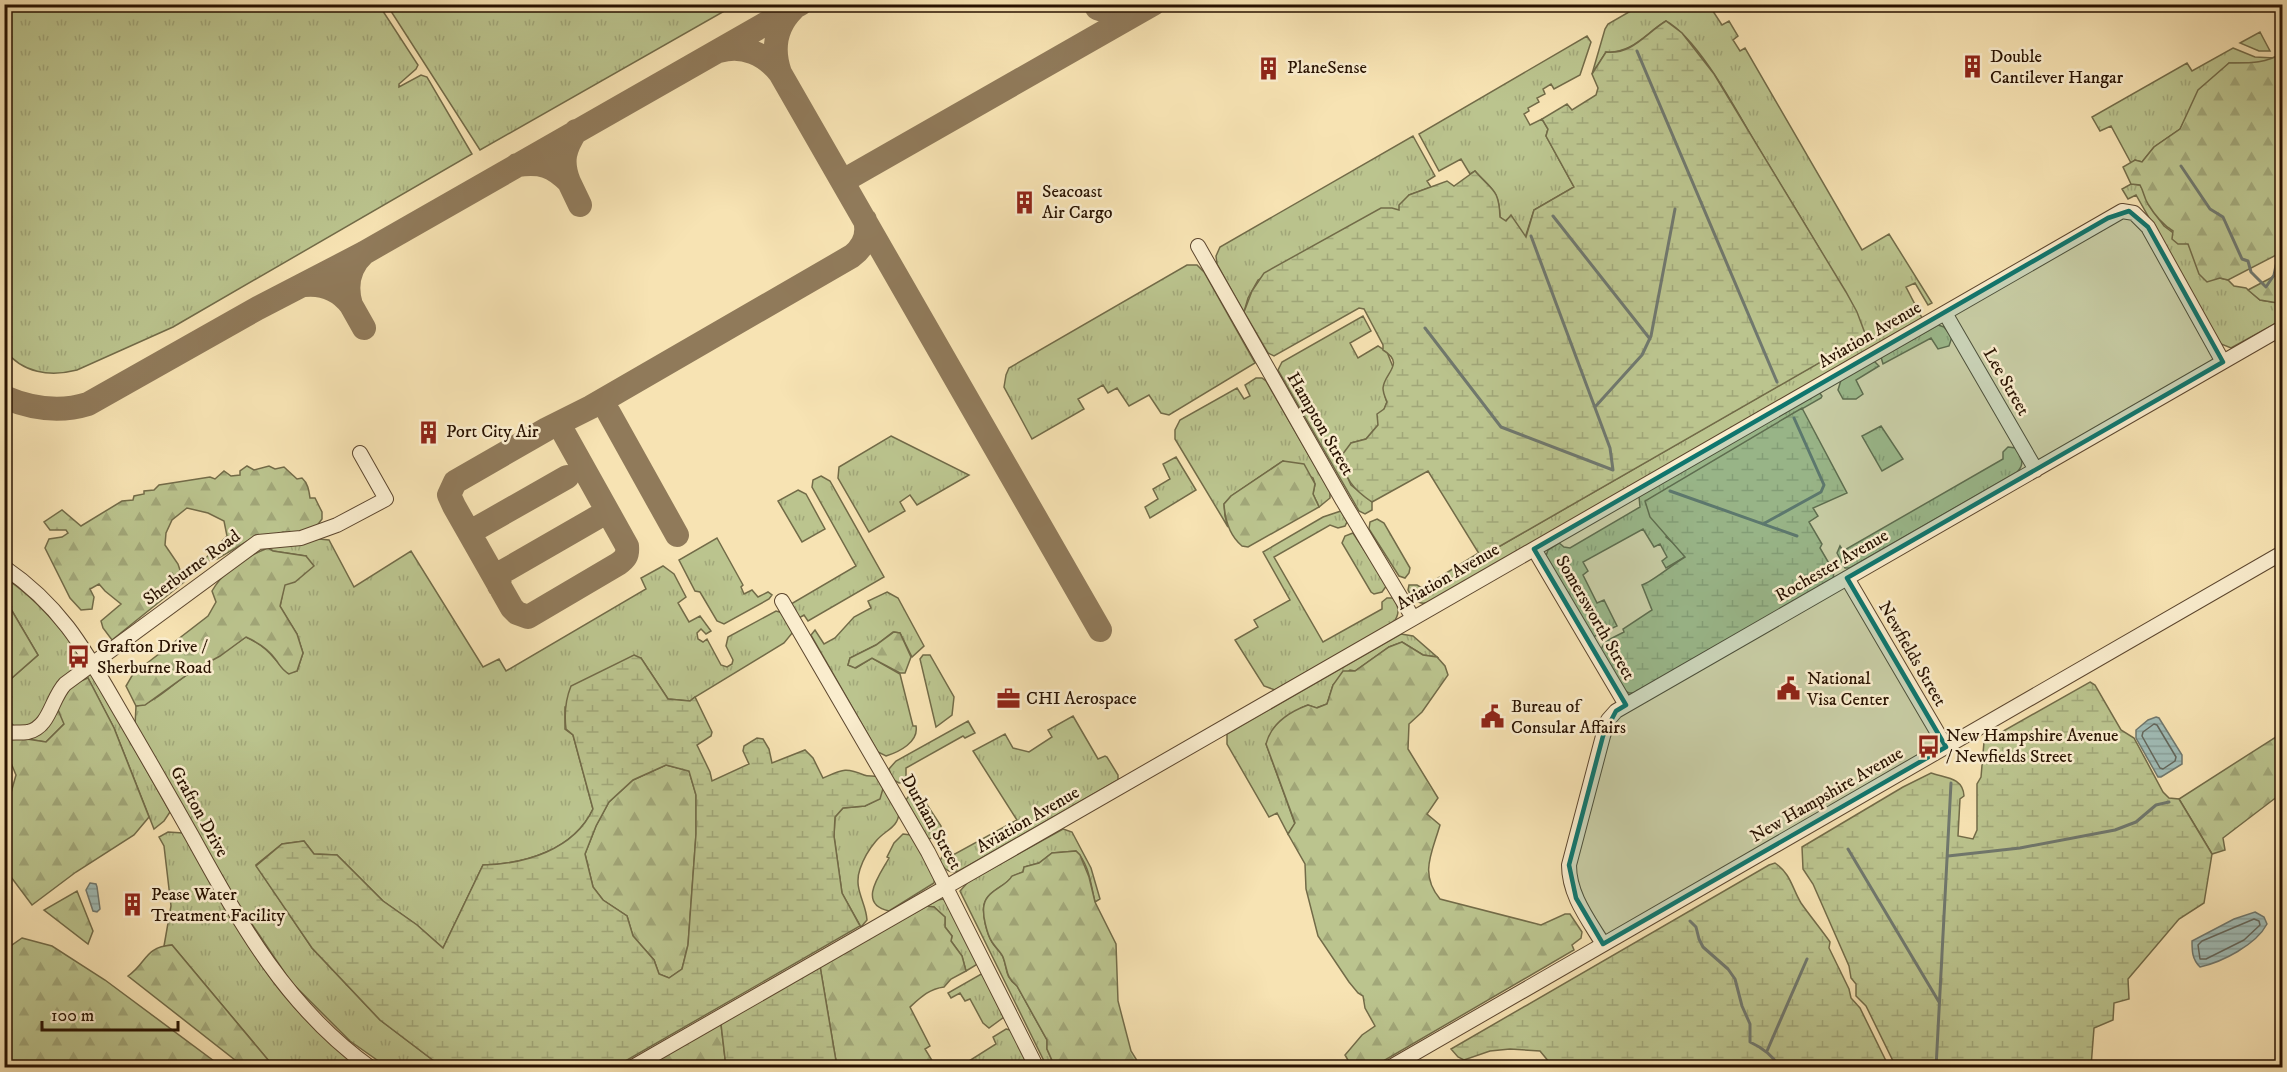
<svg xmlns="http://www.w3.org/2000/svg" width="2287" height="1072" font-family="'IM FELL DW Pica',serif">
<style>
.grass{fill:url(#grass-tufts);stroke:#726b48;stroke-width:1.5}
.forest{fill:url(#forest-firs);stroke:#726b48;stroke-width:1.5}
.wetland{fill:url(#wetland-marsh);stroke:#726b48;stroke-width:1.5;fill-rule:evenodd}
.water{fill:url(#water-rules);stroke:#70786e;stroke-width:1.5}
.lines{fill:none;stroke-linecap:round;stroke-linejoin:round}
.shore{stroke:#64675c;stroke-width:1.5}
.stream{stroke:#70786e;stroke-width:3}
.taxiway{stroke:#907a5a;stroke-width:24}
.minor-casing{stroke:#5c462e;stroke-width:16}
.minor{stroke:#faedce;stroke-width:14}
.marked{fill:#0f766e;fill-opacity:0.2;stroke:#0f766e;stroke-width:4.5;stroke-linejoin:round}
.labels{text-anchor:middle;dominant-baseline:central;stroke-width:5;stroke-linejoin:round;paint-order:stroke}
.poi-label{font-size:18px;fill:#281201;stroke:#faedce;text-anchor:start}
.street-label{font-size:18px;fill:#281201;stroke:#faedce}
</style>
<defs>
<pattern id="grass-tufts" width="24" height="20" patternUnits="userSpaceOnUse" patternTransform="scale(1.5)"><rect width="24" height="20" fill="#bbc48e"/><path d="M3 7l-1-3M5 7V3M7 7l1-3M15 17l-1-3M17 17v-4M19 17l1-3" fill="none" stroke="#a1a779"/></pattern>
<pattern id="forest-firs" width="22" height="20" patternUnits="userSpaceOnUse" patternTransform="scale(1.5)"><rect width="22" height="20" fill="#bbc48e"/><path d="M5 1l3.5 6h-7zM16 11l3.5 6h-7z" fill="#a1a779"/></pattern>
<pattern id="wetland-marsh" width="20" height="14" patternUnits="userSpaceOnUse" patternTransform="scale(1.5)"><rect width="20" height="14" fill="#bbc48e"/><path d="M1 5h8M5 5V1M11 12h8M15 12V8" fill="none" stroke="#a1a779"/></pattern>
<pattern id="water-rules" width="6" height="5" patternUnits="userSpaceOnUse" patternTransform="scale(1.5)"><rect width="6" height="5" fill="#a0bcb6"/><path d="M0 2.5h6" fill="none" stroke="#8aa19b"/></pattern>
</defs>
<rect width="100%" height="100%" fill="#f7e3b3"/>
<filter id="stains"><feTurbulence type="fractalNoise" baseFrequency=".00333" numOctaves="4"/><feColorMatrix values="0 0 0 0 .2 0 0 0 0 .09 0 0 0 0 .02 0 0 0 .5 -.17"/></filter>
<radialGradient id="worn" r=".72"><stop offset=".6" stop-color="#630" stop-opacity="0"/><stop offset="1" stop-color="#630" stop-opacity=".3"/></radialGradient>
<!-- grass -->
<path class="grass" d="M9,4l370,1 39,60 -2,4 -17,15v3l22,-12 6,2 45,77 -299,173 -96,43c-27,7 -55,3 -72,-20l-1,-343z
M387,5h348l-255,145z
M1641,5h68l13,20 7,-4 9,15 -5,4 7,11 5,-3 117,202 27,-16 43,69 -4,2 -13,-22 -9,4 16,31 -492,284c-11,4 -18,-3 -22,-12l1,-5h8l5,3 55,-34 4,3 384,-221c-29,-65 -69,-125 -106,-187 -21,-35 -59,-109 -93,-128 -20,12 -34,33 -60,31l-14,22 13,-45 3,-5z
M2260,32l10,19h-11l-19,-8z
M1587,36l4,6 -11,33 -26,14 -3,-5 -8,5 2,5 -8,4 2,4 -11,6 1,3 -5,3 6,11 12,-6 6,10 -2,7 28,51 -40,23 -9,28 -14,-22 -6,5 -5,-4c-1,-27 -9,-28 -25,-46l-5,3 -9,-15 -22,12 -20,-37z
M2233,48l22,9 20,1 -15,5h-31l-41,52 -8,14 -26,18 -12,15 -7,-2 -4,3 -20,-37 -11,5 -8,-14 95,-54 5,8z
M1413,136l22,40 -8,5 4,6 -22,8 -10,16 -141,69 -10,18 -4,14 -27,-48 -1,-8 4,-9z
M2131,184l9,1 5,8 3,11 16,22 24,18 32,34 8,2 6,6 12,2 14,12 17,3 2,-6 3,-1v24l-51,28 -10,-4 -85,-149 -8,4 -6,-10z
M1187,265h10l7,7 51,91 -86,52 -8,-2 -12,-18 -20,11 -12,-18 -9,5 -5,-8 -25,14 6,10 -52,30 -28,-52 2,-12 3,-7z
M1363,316l8,15 -21,12 8,15 20,-12 9,6 6,15c-6,16 -13,17 -6,35l-9,23 -12,14 -15,4 -8,24 8,18 21,17v8l-7,4 -6,-3 -81,-141 4,-8z
M1938,325l6,2 8,10 -3,9 -11,3 -7,-11 -48,26 -2,-7z
M1874,361l5,5 -23,14 7,14 -7,5h-13l-5,-9 3,-10z
M1256,378h6l4,3 64,111v6l-11,9 -6,-13 2,-10 -2,-6 -30,-17 -52,35 -7,8 1,12 3,11 -53,-88v-9l5,-10 57,-32 7,11 6,-3 -5,-11z
M1819,392l3,4 -1,2 -37,21 -118,118 12,10 7,10 -19,11 -4,-7 5,-4 -7,-13 -6,3 -11,-18 -60,33 5,9 -5,4 14,28 7,-3 13,26 -24,11 -47,-81 2,-6 11,-7 5,4 6,1 70,-41 -1,-11z
M1881,426l22,33 -21,12 -20,-35z
M891,436l78,39 -52,30 -7,-10 -10,7 5,9 -36,21 -31,-54 1,-11z
M2008,447l8,1c6,10 9,16 1,24l-167,96h-5l-8,-15 3,-7 3,5 160,-92v-7z
M1176,457l20,33 -46,28 -5,-11 13,-8 -5,-10 17,-10 -7,-15z
M821,476l9,5 54,96 -76,44 -4,-6 -5,3 -8,-14 65,-38 -44,-79 1,-7z
M798,490l8,4 19,35 -23,13 -24,-41z
M1341,511l6,11 -2,4 -7,2 -8,-3 -56,32 49,85 59,-33v-7l5,-4h7c5,10 6,16 -1,25l-118,67 -11,-4 -29,-46 23,-13 -4,-7 36,-20 -27,-48 60,-35z
M1377,519l7,4 26,45 -1,5 -4,5 -6,-2 -30,-47 1,-7z
M1353,533l34,52 -5,7 -8,2 -3,-2 -29,-49 3,-7z
M717,538l26,47 -2,2 3,7 8,-4 6,7 10,-5 4,3 -3,4 -45,25 -7,-3 -17,-29 -5,-1 -16,-31z
M319,539l10,1 25,47 57,-36 72,116 16,-8 7,12 140,-82 -5,-11 22,-12 11,8 12,23 -8,6 11,19 11,-6 11,15 -5,3 -5,-5 -4,4 1,6 5,3 4,-3 14,26 6,2 5,-3 1,-4 -7,-14 2,-9 48,-26 7,2 10,19 -9,11 -89,54 -5,4 -22,-2 -27,-41 -76,49v22l8,6 20,74c-20,41 -68,55 -110,56l-40,83 -26,-23 -34,-24 -46,-46 -23,-1 -10,-13 -22,3 -26,21 56,83 68,72 62,47h-55l-37,-26 -59,-59 -52,-77 -104,-179 1,-20c20,-3 37,-23 55,-34 18,-12 37,-22 55,-35 11,5 20,11 28,21 6,6 7,10 14,15l9,-2 6,-18 -6,-19 -17,-27 4,-22 22,-29 -33,-5 -5,-3z
M5,578c52,35 80,84 111,138 18,32 36,64 54,96l-6,9 -10,8 -40,-101 -26,-50 -24,46 -18,18 -19,-3 -19,-19 -3,-8v-28l33,-29 -30,-51h-3z
M887,592l11,6 26,48 -12,11 -12,-24 -7,-1 -17,13 -26,13 -2,7 8,3 16,-10 28,16 13,52h3c3,16 -17,26 -30,30l-8,-4 -67,-117 4,-5 9,14 11,-6 19,-21 17,-9 -3,-7z
M1401,634l12,2 24,21 -14,-2 -21,-13 -13,5 -34,24 -5,-1 -17,15 -6,19 -11,4 -8,-3 -7,3 -35,36 29,80 -7,10 -11,-21 -8,4 -42,-73v-10z
M923,655h7l24,42 -2,18 -16,12 -16,-68z
M1073,716l25,43 7,-3 2,1 11,18v5l-159,91c-10,3 -15,-2 -19,-10l5,-10 10,3 62,-34 -44,-69 32,-17 8,14 16,4 23,-15 -4,-7z
M968,721l7,12 -10,5 -2,-2 -57,32v14l-7,1 -7,-4 -3,-10 7,-8z
M884,785l15,28c-1,15 -14,17 -23,28 -6,7 -13,19 -16,28 -7,20 6,33 7,51l-6,7 -19,-34 -8,-57 1,-19 8,-9 22,-2 14,-7z
M918,791l23,35v7l-5,4 -8,2 -22,-39 4,-6z
M1063,829l9,3 19,36 9,31 -5,3c-4,-16 -6,-39 -19,-51l-24,2 -13,10 -15,4 -1,5 -10,4c-7,11 -26,14 -29,29 -2,10 3,29 8,37 3,6 9,10 11,15 5,13 1,19 14,29l30,54v9l8,18h-8l-87,-176 8,-9z
M168,832l15,1c28,47 53,98 86,143 25,35 56,64 90,91h-85l-102,-122 -8,1 7,-40 -7,-60 -5,-9z
M903,834l8,1 24,41 -1,7 -45,28c-33,-7 -8,-38 0,-53l-2,-1 7,-14z
M943,899l4,2 31,61 -2,3 -10,6 -4,-15 -11,-15 1,-5 -7,-9v-10l-11,-10 -7,-1 11,-6z
M983,973l21,44 -15,11 -6,-5 -13,-24 -5,2 -5,-8 -9,5 -3,-5z
M1006,1029l4,1 21,37 -70,-1 35,-22 -3,-7z"/>
<!-- forest -->
<path class="forest" d="M2282,53v199l-54,28 -8,-2 -13,4 -8,-8 -11,-30h-10l-6,-5 1,-8c-10,-6 -19,-17 -25,-27 -4,-6 -4,-12 -8,-19l-9,-1 -8,-17 12,-7 7,2 12,-15 26,-18 18,-39 31,-27c20,0 36,1 53,-10z
M2282,272v24l-3,1 -1,6 -18,-3 -12,-10z
M1283,461l21,3 11,20 -2,10 6,13 -71,40 -6,-1c-12,-10 -17,-26 -18,-42l7,-8z
M247,466l7,4 15,-4 6,3 9,-2 13,12 5,-1c6,5 7,13 8,20h5l7,14v7l-6,8 -18,7 -15,-2 -12,5 -15,-1 -39,23 -15,3 25,-26 -3,-15 -16,-8 -21,-5 -15,12 -6,13 -1,12 13,19 6,18 -72,58 -9,-12 -2,-7 20,-17 -16,-13 -6,-7 -9,5 4,8 -2,12 -11,1 -11,-12 -25,-50 4,-9 13,-2 6,-4 -2,-3h-16l-6,-8 18,-12 19,16 41,-25 11,-1 1,-4 10,-2v-3l10,-1 5,-5 51,-8 5,2 9,-8 7,5 9,-1v-4z
M268,548l5,3 33,5 8,10 -19,16 -10,3 -5,21 17,28 6,19 -6,18 -8,3c-7,-4 -8,-7 -13,-14 -7,-11 -19,-18 -30,-23l-26,19 -29,16 -46,33 -9,1 -10,-20 7,-12 75,-58 8,-14 -4,-11c12,-21 33,-34 56,-43z
M5,604h3l30,51 -33,29z
M894,632l6,1 11,24 -6,16h-5l-28,-15 -17,10 -7,-3 2,-7 26,-13z
M1402,642l21,13 14,2 8,9 3,9 -26,37 -13,12 -1,25 30,49 -11,16 13,11c-8,28 -21,49 0,74l101,26 24,-11h5l12,18 -1,6 -9,7 2,5 -201,117h-21l-7,-12 17,-20 13,-9 -10,-18 -2,-12 -5,-3 -9,-11 -31,-46 -12,-47 -1,-25 -17,-30 7,-11 -29,-79c5,-20 23,-32 42,-39l9,3 10,-4 6,-19 10,-14h12l34,-24z
M88,678l26,50 35,89 -15,18 -58,37 -44,33 -27,-36v-55l11,-39 -5,-12 -6,-3v-22l17,-3 5,4 19,3 18,-18 -9,-21 11,-16z
M2282,733v60l-59,45 2,12 -13,4 -33,-55z
M666,765l23,6 7,24v39l-8,111 -6,24 -13,9 -10,-4 -5,-14 -21,-24 -6,-20 -24,-16 -10,-13 -8,-33 11,-28 13,-24 24,-22z
M1076,851l4,4 9,22 6,25 21,42 2,57 13,50 10,16h-86l-8,-18v-9l-30,-54c-12,-10 -9,-16 -14,-29 -2,-5 -8,-10 -11,-15 -5,-8 -10,-27 -8,-37 3,-15 22,-18 28,-29l11,-4 1,-5 15,-4 13,-10z
M77,891l16,40 -5,13 -44,-34z
M927,906l7,1 11,10v10l7,9 -1,5 11,15 4,15 -15,8 -7,8c-15,2 -23,10 -34,20l20,39 -5,3 11,18h-99l-17,-101z
M22,938l30,8 53,34 117,87h-217v-117z
M172,945l102,122h-30l-116,-91c19,-13 16,-29 44,-31z
M721,1024l5,43 -82,1z"/>
<!-- wetland -->
<path class="wetland" d="M1666,21l16,12 32,41 132,218 11,20 9,24 -385,221 -53,-86 -56,31c-18,-12 -29,-24 -30,-47l9,-12 15,-4 12,-14 -1,-11 7,-5 3,-7c-2,-5 -4,-9 -4,-14 1,-15 23,-24 0,-38v-5l-19,-36 -5,-1 -85,48 -6,-3 -24,-41 8,-21 12,-18 117,-65h11l7,2v-5l10,-10 38,-14 7,5 21,-15c17,20 24,17 25,46l6,4 5,-6 15,22 8,-27 40,-23 -28,-51 2,-7 -6,-10 25,-15 5,6 24,-15 2,-7 -6,-14 14,-22c26,3 40,-19 60,-31z
M1802,408l45,85 -34,15 5,8 -9,6 13,22 -2,4 14,24 -1,7 -199,114h-5l-6,-3 -22,-40c3,-10 14,-13 23,-18l-1,-3 29,-19 -10,-25c10,-3 31,-21 43,-28l-35,-40 -5,-16z
M634,655l7,3 27,41 22,2 5,-4 17,35 -1,4 -14,9 13,27 2,9 37,-17 -6,-13 1,-5 13,-8 6,1 6,10 3,14 33,-13 8,8 10,20c19,-8 22,-11 41,-3 4,2 10,0 14,2l6,8 -4,14 -15,7 -22,2 -8,9 -1,19 8,57 18,33 -245,141h-173l-62,-47 -68,-72 -56,-82 26,-22 22,-3 10,13 23,1 46,46 34,24 26,23 40,-83c42,-1 91,-15 110,-56l-20,-74 -7,-6c-2,-16 -1,-28 5,-43zM666,765l23,6 7,24v39l-8,111 -6,24 -13,9 -10,-4 -5,-14 -21,-24 -6,-20 -24,-16 -10,-13 -8,-33 11,-28 13,-24 24,-22z
M2090,682l5,3 26,45 13,8 29,54 6,6 10,1 33,55 -8,49 -25,16 -51,60 1,20 -15,4 -1,17 -19,8 -3,39h-195l-30,-61 -10,-10v-12l-5,-6 -2,-12 -36,-82 -10,-15 -1,-22 101,-60 28,-14c14,5 32,4 33,23l-4,3 -2,37 15,3 4,-9v-46l4,-7 3,-35z
M1775,863c16,11 17,25 26,40 9,13 20,26 29,39l-1,6 20,41 2,9 9,10 29,59 -335,1 -14,-17 -30,-2 -20,2 -26,9 -6,-3 -7,-8 318,-184z
M820,966l17,101h-111l-5,-43z"/>
<!-- water -->
<path class="water" d="M2156,717l3,1 23,37v9l-21,13h-3l-22,-39v-8l12,-10z
M90,883l6,1 1,3 3,22 -3,3 -4,-1 -7,-21z
M2255,912l9,5 3,7c-11,21 -45,38 -67,43 -8,-8 -8,-16 -8,-26l42,-22z"/>
<g class="lines">
<!-- shore -->
<path class="shore" d="M2154,724l3,1 19,32 -1,4 -12,8 -3,-1 -18,-32 1,-4z
M2254,919l5,2 1,4 -16,15 -38,19h-6l-2,-14 4,-4z"/>
<!-- stream -->
<path class="stream" d="M1637,51l140,331
M2181,166l29,43 13,8 19,42 6,2 3,11 15,15 8,-12 8,-37
M1553,216l97,123
M1425,328l76,99 112,43 -3,-22 -79,-212
M1595,407l47,-52 9,-19 24,-127
M1670,491l127,45
M1763,524l58,-32 3,-7 -30,-67
M1848,849l91,153
M1948,856l72,-8 95,-18 21,-8 20,-17 13,-3
M1690,921l6,6 3,12 4,8 25,22 7,10 7,27 8,18v18c13,6 23,13 30,26
M1767,1051l40,-92
M1936,1068l15,-285"/>
<!-- taxiway -->
<path class="taxiway" d="M1095,4l2,4 9,3 35,-1
M719,51c24,-7 46,3 61,22l320,557
M780,73c-8,-23 -5,-46 13,-64
M517,165c24,-3 35,0 52,17 -8,-20 -5,-33 7,-51
M843,181l310,-177
M569,182l11,23
M304,285c19,-2 35,4 47,20 -6,-20 -2,-38 13,-52
M351,305l13,23
M4,397c28,12 55,16 84,7l170,-96 106,-55 436,-249
M609,413l68,122
M565,435l62,111c1,10 -2,13 -9,18l-90,53 -11,-4 -5,-5 -58,-102 -5,-11 6,-13 92,-53 44,-22 261,-151c12,-9 17,-21 13,-36
M479,527l88,-50
M499,586l1,-10 4,-5 92,-53"/>
<defs>
<path id="minor" d="M1198,246l145,255 70,117
M1945,313l91,157
M1534,549l92,156
M4,567c60,41 83,87 118,147 24,41 47,81 70,122 49,89 95,172 179,232
M1847,578l99,169
M782,601l146,251 109,216
M4,733c8,-1 17,0 24,-1 22,-5 23,-33 37,-48l193,-142 43,-4 36,-13 49,-26 -26,-46
M1603,944c-15,-25 -34,-49 -34,-79l34,-129 5,-16 8,-9 666,-383
M631,1068l1491,-857 12,2 14,14 75,135
M1389,1068l893,-515"/>
</defs>
<!-- minor casing -->
<use href="#minor" class="minor-casing"/>
<!-- minor -->
<use href="#minor" class="minor"/>
</g>
<!-- marked area -->
<path class="marked" d="M2129,211l19,16 75,135 -376,216 99,169 -343,197 -27,-46 -7,-33 34,-129 13,-25 10,-6 -92,-156 574,-331z"/>
<!-- icons -->
<defs>
<symbol id="building-bare" viewBox="-9 -9 18 18"><path d="M-4-6H4V6H1V3H-1V6H-4ZM-2.5-4.3h1.7v1.8h-1.7ZM.8-4.3h1.7v1.8H.8ZM-2.5-1h1.7V.8h-1.7ZM.8-1h1.7V.8H.8Z" fill="#8f2418" stroke="#faedce" stroke-width="2.5" paint-order="stroke"/></symbol>
<symbol id="bus-bare" viewBox="-9 -9 18 18"><path d="M-5-6H5V4H4V6H2V4H-2V6H-4V4H-5ZM-3.5-4V0h7V-4ZM-3.5 1.2v1.5H-2V1.2ZM2 1.2v1.5H3.5V1.2Z" fill="#8f2418" stroke="#faedce" stroke-width="2.5" paint-order="stroke"/></symbol>
<symbol id="civic-bare" viewBox="-9 -9 18 18"><path d="M-.6-6.5H3V-4.5H.6V-3L4-1V1h2V6H-6V1h2V-1L-.6-3ZM-1.2 2.5V6h2.4V2.5Z" fill="#8f2418" stroke="#faedce" stroke-width="2.5" paint-order="stroke"/></symbol>
<symbol id="office-bare" viewBox="-9 -9 18 18"><path d="M-6-3h4V-5.5h4V-3h4V5H-6ZM-1-4.5V-3h2v-1.5ZM-6 0V1H6V0Z" fill="#8f2418" stroke="#faedce" stroke-width="2.5" paint-order="stroke"/></symbol>
</defs>
<g fill-rule="evenodd">
<use href="#building-bare" x="1956" y="50" width="33" height="33"/>
<use href="#building-bare" x="1252" y="52" width="33" height="33"/>
<use href="#building-bare" x="1008" y="186" width="33" height="33"/>
<use href="#building-bare" x="412" y="416" width="33" height="33"/>
<use href="#bus-bare" x="62" y="640" width="33" height="33"/>
<use href="#civic-bare" x="1772" y="672" width="33" height="33"/>
<use href="#office-bare" x="992" y="682" width="33" height="33"/>
<use href="#civic-bare" x="1476" y="700" width="33" height="33"/>
<use href="#bus-bare" x="1912" y="730" width="33" height="33"/>
<use href="#building-bare" x="116" y="888" width="33" height="33"/>
</g>
<g class="labels">
<!-- poi labels -->
<g class="poi-label">
<text x="1990" y="57">Double<tspan x="1990" dy="21">Cantilever Hangar</tspan></text>
<text x="1287" y="68">PlaneSense</text>
<text x="1042" y="192">Seacoast<tspan x="1042" dy="21">Air Cargo</tspan></text>
<text x="446" y="432">Port City Air</text>
<text x="97" y="647">Grafton Drive /<tspan x="97" dy="21">Sherburne Road</tspan></text>
<text x="1807" y="679">National<tspan x="1807" dy="21">Visa Center</tspan></text>
<text x="1026" y="699">CHI Aerospace</text>
<text x="1511" y="707">Bureau of<tspan x="1511" dy="21">Consular Affairs</tspan></text>
<text x="1946" y="736">New Hampshire Avenue<tspan x="1946" dy="21">/ Newfields Street</tspan></text>
<text x="151" y="895">Pease Water<tspan x="151" dy="21">Treatment Facility</tspan></text>
</g>
<!-- street labels -->
<g class="street-label">
<text transform="translate(1870 335) rotate(-30)">Aviation Avenue</text>
<text transform="translate(2006 382) rotate(60)">Lee Street</text>
<text transform="translate(1320 424) rotate(60)">Hampton Street</text>
<text transform="translate(1832 566) rotate(-30)">Rochester Avenue</text>
<text transform="translate(192 568) rotate(-36)">Sherburne Road</text>
<text transform="translate(1448 577) rotate(-30)">Aviation Avenue</text>
<text transform="translate(1595 618) rotate(60)">Somersworth Street</text>
<text transform="translate(1912 654) rotate(60)">Newfields Street</text>
<text transform="translate(1827 795) rotate(-30)">New Hampshire Avenue</text>
<text transform="translate(199 812) rotate(61)">Grafton Drive</text>
<text transform="translate(1028 820) rotate(-30)">Aviation Avenue</text>
<text transform="translate(931 822) rotate(61)">Durham Street</text>
</g>
</g>
<!-- margin -->
<rect width="2287" height="1072" fill="none" stroke="#f7e3b3" stroke-width="24"/>
<rect x="6" y="6" width="2275" height="1060" fill="none" stroke="#281201" stroke-width="3"/>
<rect x="12" y="12" width="2263" height="1048" fill="none" stroke="#281201" stroke-width="1.5"/>
<!-- scale -->
<path d="M42 1021v9h136v-9" fill="none" stroke="#281201" stroke-width="3"/>
<text x="51" y="1021" font-size="18" fill="#281201" stroke="#faedce" stroke-width="4.5" paint-order="stroke">100 m</text>
<rect width="100%" height="100%" filter="url(#stains)"/>
<rect width="100%" height="100%" fill="url(#worn)"/>
</svg>
